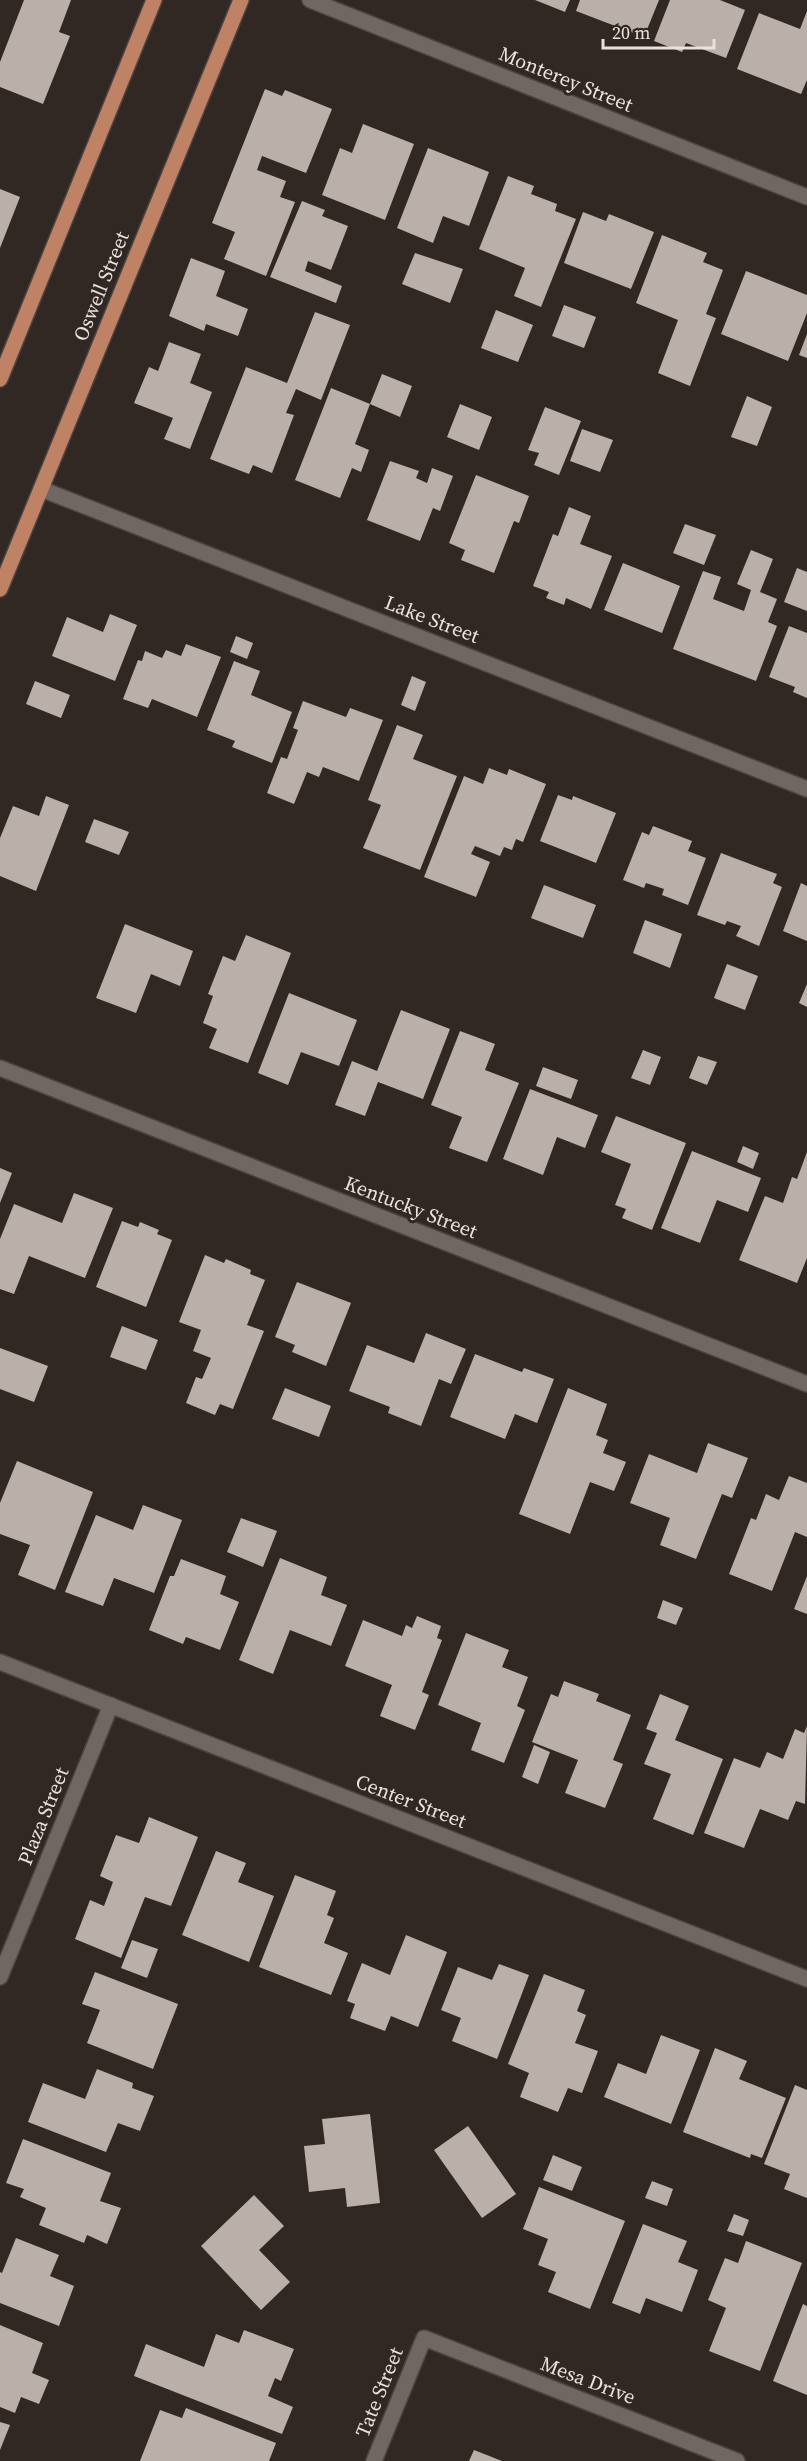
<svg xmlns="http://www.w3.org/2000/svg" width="807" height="2461" font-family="'Source Serif 4',serif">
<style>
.building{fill:#bbafaa}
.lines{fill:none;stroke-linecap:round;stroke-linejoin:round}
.minor-casing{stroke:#4a433f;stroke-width:18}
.major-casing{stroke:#4a433f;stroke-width:18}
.minor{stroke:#716762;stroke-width:15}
.major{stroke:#bf8265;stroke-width:15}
.labels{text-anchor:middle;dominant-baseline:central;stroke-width:6;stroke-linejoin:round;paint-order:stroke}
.street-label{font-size:20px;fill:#e7e1df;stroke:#312824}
</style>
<rect width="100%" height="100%" fill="#312824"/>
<!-- building -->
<path class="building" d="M24,0h47l-12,32 11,4 -27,68 -43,-17v-25z
M535,0h35l-5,12z
M580,0h79l-15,37 -68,-26z
M670,0h50l25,10 -19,48 -40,-15 -4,9 -28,-11z
M807,11v69l-6,14 -64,-25 22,-56 41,16z
M265,89l17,7 3,-6 47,19 -26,64 -44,-17 -5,14 29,11 -6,16 15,5 -29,74 -42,-17 11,-27 -23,-9z
M363,124l51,20 -29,76 -63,-25 18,-47 12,5z
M428,148l61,24 -20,54 -26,-10 -10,27 -36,-15z
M508,176l26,10 -3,8 26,10 -2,7 21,8 -35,88 -27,-11 11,-28 -46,-19z
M0,189l20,8 -20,51z
M302,201l23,9 -3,6 26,10 -17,44 -23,-9 -3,10 37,15 -6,17 -66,-26z
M583,212l23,9 3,-7 45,18 -23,57 -67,-26z
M662,235l45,18 -4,9 20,8 -17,44 10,4 -26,68 -32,-13 20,-53 -42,-17z
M415,253l48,16 -13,34 -48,-19z
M191,258l34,13 -9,25 32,13 -10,27 -32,-12 -2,7 -35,-15z
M746,271l61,24v18l-19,48 -67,-27z
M564,305l32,12 -12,31 -32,-12z
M496,310l37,15 -15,37 -37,-14z
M315,312l35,13 -29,75 -25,-11 -10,24 8,2 -22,58 -19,-8 -4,9 -39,-15 36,-92 41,16z
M807,334v24l-8,-3z
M169,342l32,12 -11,29 22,9 -22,57 -26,-10 9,-21 -39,-15 15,-36 9,4z
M382,374l30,12 -12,31 -30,-13z
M331,388l39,16 -15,40 14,6 -8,22 -9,-4 -12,30 -45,-18z
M747,396l25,11 -15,39 -26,-9z
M460,404l32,13 -13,33 -32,-13z
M545,407l36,14 -22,54 -25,-10 5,-12 -11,-3z
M582,429l31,11 -13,32 -30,-11z
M390,461l29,10 -3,7 11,5 5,-15 21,8 -13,35 -7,-3 -13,33 -53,-21z
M476,475l53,21 -10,27 -5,-2 -20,52 -33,-13 4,-10 -16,-7z
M569,507l22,9 -11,28 32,12 -21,53 -25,-11 -2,7 -18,-7 3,-6 -16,-6 20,-52 5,2z
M685,524l31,11 -12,30 -31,-12z
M751,550l22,9 -13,33 17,7 -9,23 9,4 -21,55 -83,-32 30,-78 18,6 -8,22 31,12 7,-21 -14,-6z
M623,563l57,23 -18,47 -58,-23z
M797,568l10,4v39l-23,-9z
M110,614l27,11 -22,56 -63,-25 15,-39 36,15z
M789,626l18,7v65l-14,-6 2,-5 -26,-10z
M236,636l17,7 -6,16 -17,-7z
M186,644l35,13 -24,60 -45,-18 -4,9 -25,-9 15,-39 4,1 3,-10 17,7 4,-8 15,6z
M234,661l26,10 -9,24 41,17 -20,51 -40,-16 3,-6 -28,-11z
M412,676l14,6 -11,29 -14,-6z
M35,681l35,14 -9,23 -35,-14z
M303,701l43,16 4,-9 33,12 -24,61 -36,-14 -4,10 -12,-5 -13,32 -27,-11 14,-36 6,2 11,-29 -5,-2z
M397,725l26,10 -10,24 44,17 -37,94 -57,-22 18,-43 -13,-5z
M489,768l18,7 2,-6 37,15 -23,58 -7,-3 -4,11 -8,-3 -4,9 -25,-10 -4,8 19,8 -14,35 -52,-20 40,-101 19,8z
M558,795l14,5 1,-4 43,17 -20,50 -56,-22z
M46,796l23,9 -33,86 -36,-15v-38l13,-32 26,10z
M94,819l35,13 -10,23 -34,-13z
M653,826l39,15 -4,10 18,7 -18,47 -26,-10 2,-6 -18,-6 -2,5 -21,-8 19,-48 7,3z
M721,853l56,21 -4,9 9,4 -23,59 -23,-10 5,-10 -14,-5 -2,4 -28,-10z
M801,883l6,3v55l-24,-10z
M544,885l52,20 -13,33 -52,-20z
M645,920l37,14 -12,34 -37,-15z
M125,924l68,27 -13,35 -29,-12 -15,39 -40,-15z
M246,935l45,18 -43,110 -39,-15 8,-19 -14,-6 10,-27 -5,-2 15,-38 12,5z
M727,964l31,12 -13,34 -31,-12z
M807,984v23l-8,-4z
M289,993l68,27 -18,46 -38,-14 -13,33 -30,-12z
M401,1010l49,19 -27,70 -45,-17 -13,34 -30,-11 17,-44 25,10z
M460,1031l35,13 -10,26 34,13 -32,79 -38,-14 13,-31 -31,-12z
M643,1050l18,7 -11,28 -19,-7z
M698,1056l19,6 -10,23 -18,-7z
M543,1067l35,13 -7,19 -35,-13z
M530,1089l68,26 -13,33 -28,-11 -14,38 -40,-16z
M616,1116l70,27 -34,87 -30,-12 4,-9 -11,-4 16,-41 -30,-12z
M743,1146l16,7 -6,16 -16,-7z
M692,1151l69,27 -13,34 -31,-12 -17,43 -39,-15z
M807,1152v106l-10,25 -58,-23 26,-64 18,7 9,-26 5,2z
M0,1168l12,5 -12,30z
M74,1193l39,15 -28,70 -56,-22 -15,38 -14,-5v-50l14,-35 48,19z
M122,1221l16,6 2,-5 19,8 -2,4 15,6 -26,67 -50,-20z
M205,1255l19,8 2,-4 25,11 -1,4 15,6 -18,45 17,6 -31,78 -13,-5 -5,11 -29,-12 10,-26 6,2 9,-21 -18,-7 8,-21 -22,-8z
M297,1282l54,21 -25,63 -34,-14 3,-7 -20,-8z
M122,1326l36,14 -12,30 -36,-13z
M426,1333l40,16 -15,35 -12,-5 -18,47 -33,-13 2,-6 -41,-16 18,-46 47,18z
M0,1348l48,18 -14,36 -34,-13z
M475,1354l47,18 2,-4 30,11 -17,44 -22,-9 -10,25 -55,-22z
M285,1388l46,18 -12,31 -47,-18z
M568,1388l39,16 -11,31 12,5 -5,13 23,9 -12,29 -24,-9 -20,52 -51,-20z
M708,1443l40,15 -16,40 -10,-4 -26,65 -36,-14 10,-27 -40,-15 19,-49 48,19z
M17,1461l76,31 -38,98 -37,-15 12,-30 -30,-11v-31z
M789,1476l18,7v54l-12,-5 -23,59 -43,-17 22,-56 5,2 10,-26 13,6z
M143,1505l39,15 -28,73 -40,-15 -11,28 -38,-14 31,-77 37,15z
M241,1518l36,13 -14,36 -36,-15z
M280,1558l47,19 -6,18 26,10 -16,41 -41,-16 -17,44 -34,-14z
M181,1559l45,17 -6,18 19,8 -19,48 -34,-13 -3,7 -34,-14 21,-54h4z
M807,1576v38l-13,-5z
M663,1600l20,8 -7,17 -19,-7z
M417,1616l24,10 -4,12 5,2 -20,52 7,3 -14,35 -35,-14 12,-31 -47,-19 18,-46 39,16 4,-11 6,3z
M466,1633l43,17 -7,17 26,10 -11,29 8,4 -21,53 -33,-13 10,-27 -43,-18z
M564,1681l35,13 -3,7 35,14 -18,45 10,4 -18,44 -40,-15 13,-33 -46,-18 19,-48 7,3z
M660,1694l29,12 -14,34 48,19 -30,76 -40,-16 18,-45 -27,-10 13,-31 -11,-4z
M807,1726l-2,78 -9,-3 -8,19 -28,-11 -16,39 -40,-15 30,-75 26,10 7,-16 16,7 12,-30 9,4z
M534,1745l16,7 -12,32 -16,-7z
M149,1817l49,20 -27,69 -26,-9 -24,61 -46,-19 15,-39 14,6 9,-24 -13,-6 16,-41 23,8z
M216,1851l30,12 -8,19 36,14 -25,66 -67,-27z
M295,1875l41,16 -9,24 7,3 -10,25 24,10 -17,42 -72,-28z
M406,1935l41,17 -29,75 -27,-11 -6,15 -35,-13 5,-14 -8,-3 15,-38 28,12z
M132,1940l26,9 -11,29 -26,-10z
M499,1964l30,11 -32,84 -45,-18 9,-23 -20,-8 17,-43 34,13z
M95,1972l83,32 -25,65 -66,-26 13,-33 -18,-6z
M544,1974l41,16 -8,21 9,4 -11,28 23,8 -16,42 -14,-5 -10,24 -38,-15 9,-24 -21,-9z
M661,2035l39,15 -29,74 -67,-27 14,-34 28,11z
M715,2048l32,13 -8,18 47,19 -24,60 -11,-4 -1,4 -67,-26z
M97,2069l36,14 -1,5 22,8 -14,35 -22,-8 -12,29 -78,-30 15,-39 42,16z
M795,2085l12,5v108l-23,-9 6,-15 -26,-10z
M370,2114l10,89 -33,4 -2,-19 -36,4 -5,-46 21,-2 -3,-25z
M468,2126l48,68 -34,24 -48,-68z
M23,2139l88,34 -11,28 21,7 -14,36 -20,-9 -3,8 -45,-18 7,-17 -26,-11 4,-8 -18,-6z
M553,2155l29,12 -10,24 -29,-11z
M652,2181l21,8 -6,17 -22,-8z
M539,2187l86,34 -35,88 -42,-17 8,-20 -18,-7 10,-26 -25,-10z
M254,2195l30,31 -25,24 31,32 -29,28 -60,-64z
M734,2214l15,6 -6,16 -16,-5z
M643,2224l44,17 -9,21 20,8 -16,42 -36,-14 -6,16 -28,-11z
M16,2238l43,17 -9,21 24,10 -15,40 -59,-23v-31l2,1z
M746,2241l56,22 -42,108 -51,-20 17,-43 -18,-8 17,-42 13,5z
M803,2304l4,2v89l-34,-14z
M0,2325l43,18 -11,30 17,7 -10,24 -18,-7 -6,16 -15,-6z
M244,2330l50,19 -13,32 -6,-3 -7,18 25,11 -11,27 -148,-58 12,-32 58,23 12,-33 23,9z
M186,2408l90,35 -7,18h-129l20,-51 22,8z
M0,2422l10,3 -10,25z
M474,2450l28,11h-33z"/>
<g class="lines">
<defs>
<path id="minor" d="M310,0l497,197
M41,489l766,300
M0,1068l807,316
M0,1662l807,317
M0,1977l111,-272
M374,2461l50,-123 313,123"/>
<path id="major" d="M0,379l154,-379
M0,589l241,-589"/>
</defs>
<!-- minor casing -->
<use href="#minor" class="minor-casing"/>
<!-- major casing -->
<use href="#major" class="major-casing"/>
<!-- minor -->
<use href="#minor" class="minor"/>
<!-- major -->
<use href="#major" class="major"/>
</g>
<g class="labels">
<!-- street labels -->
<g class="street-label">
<text transform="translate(566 79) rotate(22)">Monterey Street</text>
<text transform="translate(101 286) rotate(-68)">Oswell Street</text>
<text transform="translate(432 619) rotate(21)">Lake Street</text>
<text transform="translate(411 1207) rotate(21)">Kentucky Street</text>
<text transform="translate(411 1801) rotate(21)">Center Street</text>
<text transform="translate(43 1816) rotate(-68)">Plaza Street</text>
<text transform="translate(588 2380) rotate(21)">Mesa Drive</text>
<text transform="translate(379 2392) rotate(-68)">Tate Street</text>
</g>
</g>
<!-- scale -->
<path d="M603 39v9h111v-9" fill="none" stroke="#e7e1df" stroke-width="3"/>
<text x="612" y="39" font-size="18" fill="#e7e1df" stroke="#312824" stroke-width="4.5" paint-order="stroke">20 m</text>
</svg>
